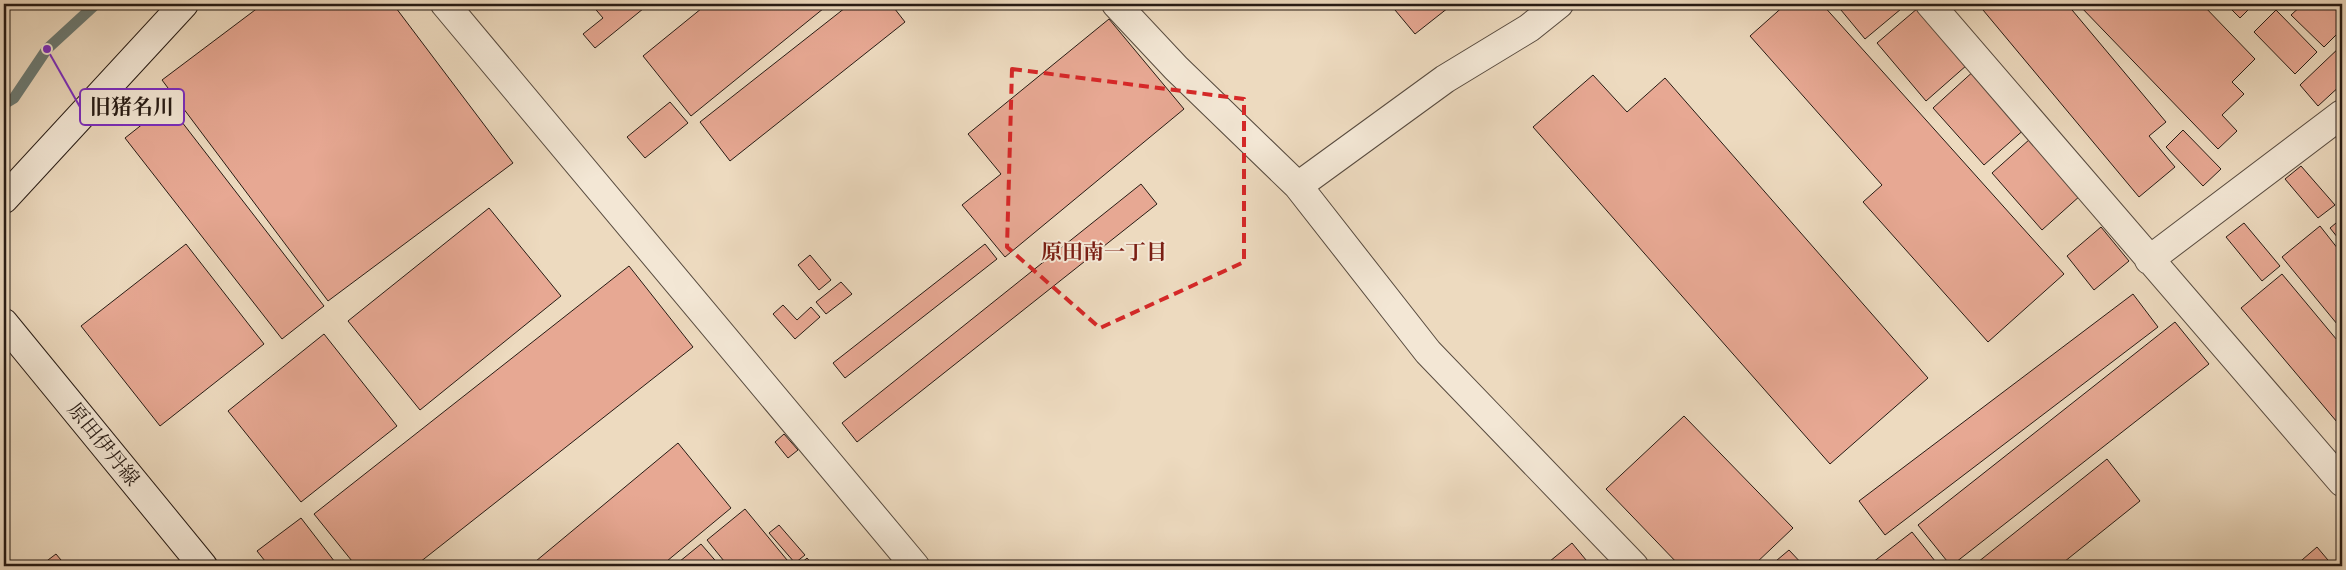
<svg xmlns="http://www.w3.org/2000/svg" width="2346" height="570" font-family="'IM FELL Great Primer','Noto Serif JP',serif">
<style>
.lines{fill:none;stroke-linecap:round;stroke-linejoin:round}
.stream{stroke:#6b7a74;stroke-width:11}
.building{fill:#e7a893;stroke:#271b14}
.street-casing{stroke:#584b3f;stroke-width:30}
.secondary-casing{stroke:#271b14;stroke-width:30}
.street{stroke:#f3e7d5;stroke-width:28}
.secondary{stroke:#f3e7d5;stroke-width:28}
.marked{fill:none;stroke:#d62828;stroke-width:4;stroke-dasharray:10 6;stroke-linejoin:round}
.labels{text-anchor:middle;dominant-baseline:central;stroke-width:4;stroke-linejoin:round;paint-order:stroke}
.street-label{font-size:20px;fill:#271b14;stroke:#f3e7d5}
.neighbourhood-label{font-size:21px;font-weight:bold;fill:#7a1f14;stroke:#f3e7d5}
.leader{fill:none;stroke:#7b2cbf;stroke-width:2}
.callout-dot{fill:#7b2cbf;stroke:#f3e7d5;stroke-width:2}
.callout{fill:#f3e7d5;stroke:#7b2cbf;stroke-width:2}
.callout-label{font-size:21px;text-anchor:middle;font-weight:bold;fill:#271b14}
</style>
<rect width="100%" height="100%" fill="#eddabf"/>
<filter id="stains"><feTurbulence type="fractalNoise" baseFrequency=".004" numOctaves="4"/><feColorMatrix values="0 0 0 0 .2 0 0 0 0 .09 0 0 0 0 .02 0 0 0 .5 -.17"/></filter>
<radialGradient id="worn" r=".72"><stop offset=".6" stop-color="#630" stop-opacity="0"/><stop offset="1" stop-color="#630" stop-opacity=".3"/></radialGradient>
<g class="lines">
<!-- stream -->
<path class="stream" d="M4,104l10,-6 33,-49 49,-45"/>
</g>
<!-- building -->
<path class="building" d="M263,4h130l120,159 -185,138 -166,-221z
M591,4h58l-54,44 -12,-14 20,-16z
M707,4h122l-138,112 -48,-60z
M850,4h41l14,18 -175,139 -30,-39z
M1390,4h63l-38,30z
M1786,4h36l242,270 -76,68 -125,-140 19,-17 -132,-149z
M1836,4h71l-42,35z
M1978,4h89l99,118 -17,14 26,31 -36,30z
M2078,4h124l53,55 -23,23 12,12 -22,21 15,16 -19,18z
M2226,4h28l-14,14z
M2303,4h11l3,3 3,-3h14l8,8v17l-18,18 -33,-32z
M1918,8l49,57 -41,36 -49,-58z
M2276,10l41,42 -22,22 -41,-42z
M1109,19l75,90 -179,148 -43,-52 39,-31 -33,-40z
M2342,45v39l-24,22 -18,-21z
M1976,69l51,58 -43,38 -51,-57z
M1593,75l34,37 38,-34 263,300 -98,86 -297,-337z
M670,102l18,21 -43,35 -18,-21z
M168,104l156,202 -42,33 -157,-201z
M2183,130l38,39 -18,17 -37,-39z
M2030,139l51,56 -39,35 -50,-57z
M2301,166l34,39 -17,13 -33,-39z
M1141,184l16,20 -300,238 -15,-19z
M489,208l72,88 -141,114 -72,-89z
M2342,218v25l-12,-15z
M2244,223l36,43 -18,15 -36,-44z
M2320,226l22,28v76l-60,-73z
M2101,227l28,34 -35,29 -27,-34z
M186,244l78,100 -104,82 -79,-100z
M985,244l12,15 -152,119 -12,-15z
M810,255l21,25 -12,10 -21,-25z
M629,266l64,81 -278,219h-59l-42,-52z
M2282,274l60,72v71l-5,5 -96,-114z
M841,282l11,12 -26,20 -10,-12z
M2133,294l25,33 -273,208 -26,-34z
M783,305l14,15 14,-13 9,10 -25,22 -22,-25z
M2175,322l34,42 -258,202 -33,-41z
M324,334l73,92 -96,76 -73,-91z
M1684,416l109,112 -40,38h-73l-74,-77z
M784,434l14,16 -10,8 -13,-16z
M678,443l53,65 -70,58h-131z
M2107,459l33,42 -81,65h-86z
M745,509l47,57h-64l-21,-26z
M301,518l37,48h-69l-12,-15z
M779,525l26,30 -10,8 -26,-30z
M1912,532l27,34h-71z
M1572,543l19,23h-47z
M701,544l19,22h-46z
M2317,547l16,19h-38z
M1789,550l15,16h-34z
M56,554l10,12h-26z
M807,558l7,8h-16z"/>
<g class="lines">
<defs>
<path id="street" d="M445,4l470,562
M1116,4l60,64 122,118 130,166 206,214
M1930,4l412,478
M1298,186l147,-107 84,-51 30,-24
M2149,260l193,-146"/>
<path id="secondary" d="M4,199l180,-195
M4,323l199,243"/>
</defs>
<!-- street casing -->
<use href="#street" class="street-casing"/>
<!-- secondary casing -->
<use href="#secondary" class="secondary-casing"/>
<!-- street -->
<use href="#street" class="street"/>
<!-- secondary -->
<use href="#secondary" class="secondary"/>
</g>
<!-- marked area -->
<path class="marked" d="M1012,69l232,30v163l-144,66 -93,-81z"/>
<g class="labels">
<!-- street labels -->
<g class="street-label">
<text transform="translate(104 444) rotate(51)">原田伊丹線</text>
</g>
<!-- neighbourhood labels -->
<g class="neighbourhood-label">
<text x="1104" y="252">原田南一丁目</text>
</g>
</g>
<!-- callouts -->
<path class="leader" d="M47 49L80 107"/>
<circle class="callout-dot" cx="47" cy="49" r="5"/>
<rect class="callout" x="80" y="89" width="104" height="36" rx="5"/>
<g class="callout-label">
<text x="132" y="114">旧猪名川</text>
</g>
<!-- margin -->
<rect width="2346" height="570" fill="none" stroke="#eddabf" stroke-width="20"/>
<rect x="5" y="5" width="2336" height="560" fill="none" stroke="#271b14" stroke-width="2.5"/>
<rect x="10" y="10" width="2326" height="550" fill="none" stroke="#271b14"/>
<rect width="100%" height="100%" filter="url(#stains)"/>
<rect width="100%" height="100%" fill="url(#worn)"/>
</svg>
